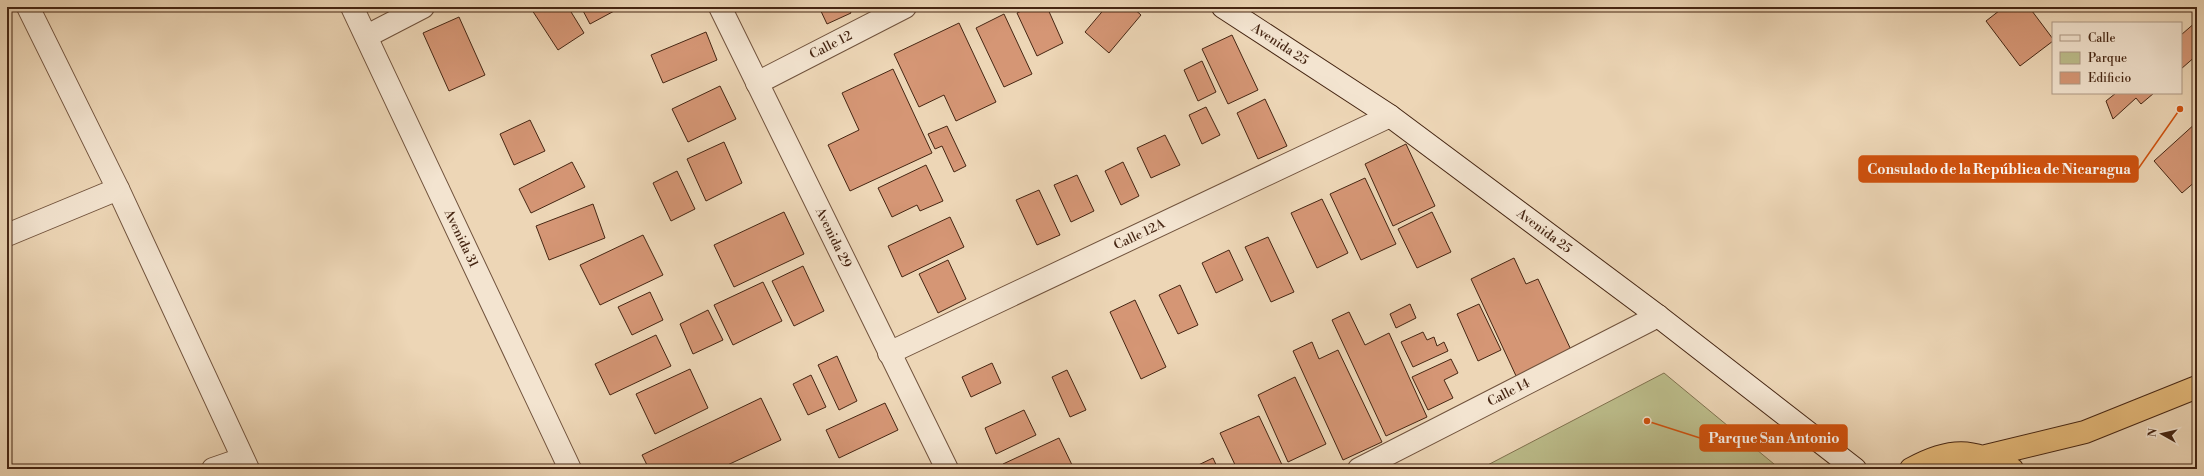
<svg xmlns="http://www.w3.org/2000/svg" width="2204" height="476" font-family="'Libre Bodoni',serif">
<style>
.green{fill:#bcbd8b;stroke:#81724f}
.building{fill:#d59675;stroke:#462613}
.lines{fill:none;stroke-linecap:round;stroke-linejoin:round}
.street-casing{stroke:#70523c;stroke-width:24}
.secondary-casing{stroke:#462613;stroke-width:24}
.highway-casing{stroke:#462613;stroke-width:24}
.street{stroke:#f3e4d0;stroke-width:22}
.secondary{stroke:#f3e4d0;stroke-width:22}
.highway{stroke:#e6bb7b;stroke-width:22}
.labels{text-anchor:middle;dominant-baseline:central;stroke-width:3;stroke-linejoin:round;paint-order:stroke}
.street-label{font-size:13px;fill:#462613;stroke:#f3e4d0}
.leader{fill:none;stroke:#d0510d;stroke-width:1.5}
.callout-dot{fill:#d0510d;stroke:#f3e4d0;stroke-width:1.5}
.callout{fill:#d0510d;stroke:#d0510d;stroke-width:1.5}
.callout-label{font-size:14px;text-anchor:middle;font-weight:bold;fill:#fff}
</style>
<rect width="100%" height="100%" fill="#edd6b6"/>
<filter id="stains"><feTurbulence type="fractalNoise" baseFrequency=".005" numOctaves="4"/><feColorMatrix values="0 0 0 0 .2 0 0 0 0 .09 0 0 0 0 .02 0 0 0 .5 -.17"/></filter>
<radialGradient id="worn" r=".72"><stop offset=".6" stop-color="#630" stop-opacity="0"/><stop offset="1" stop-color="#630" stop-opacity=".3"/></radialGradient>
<!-- green -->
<path class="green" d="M1664,373l116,96h-300z"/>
<!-- building -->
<path class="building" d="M530,7h38l16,26 -26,17z
M581,7h33l2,3 -26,14z
M819,7h29l3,6 -24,11z
M1030,7h17l16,36 -26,13 -20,-43z
M1106,7h26l9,8 -32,38 -24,-21z
M2004,7h25l24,32v2l-33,25 -34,-45z
M1004,14l28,60 -28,13 -28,-59z
M459,17l26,58 -36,16 -26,-58z
M2197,21v34l-16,14v-34z
M959,23l37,79 -40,19 -12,-26 -25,12 -25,-53z
M706,32l11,28 -54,23 -12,-28z
M1232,35l26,55 -30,14 -26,-55z
M1202,61l14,31 -18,9 -14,-31z
M893,69l39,84 -82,38 -22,-46 31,-15 -17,-37z
M720,86l16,33 -48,23 -16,-33z
M2116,93h38l-13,11 -5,-6 -23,21 -7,-18z
M1265,99l22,47 -29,13 -21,-46z
M1206,107l14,28 -18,9 -13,-29z
M530,120l15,31 -31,14 -14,-31z
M2197,122v58l-15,13 -28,-32z
M947,126l19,40 -12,6 -12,-26 -7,3 -7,-15z
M1165,135l15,30 -29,13 -14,-30z
M724,142l18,41 -36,18 -19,-42z
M1406,144l29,62 -42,20 -28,-62z
M572,162l13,25 -54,26 -12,-24z
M1123,162l16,34 -18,9 -16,-34z
M926,165l17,36 -23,10 -3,-6 -25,12 -14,-29z
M677,171l18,38 -24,12 -18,-38z
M1077,175l17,36 -23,11 -17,-37z
M1365,178l31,66 -35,16 -31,-66z
M1039,190l21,45 -23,10 -21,-45z
M1322,199l26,54 -31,15 -26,-55z
M593,204l12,34 -56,22 -13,-34z
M784,212l20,42 -70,33 -20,-42z
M1432,212l19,40 -34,16 -19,-39z
M950,217l14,30 -62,30 -14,-31z
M643,235l20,40 -63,30 -20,-40z
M1268,237l26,55 -23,10 -26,-55z
M1229,250l14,30 -27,13 -14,-30z
M1514,258l12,26 12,-5 34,73 -55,26 -46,-99z
M948,260l18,39 -28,14 -19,-39z
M803,266l21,45 -30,15 -22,-45z
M763,282l19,39 -49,24 -19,-40z
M1180,285l18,40 -20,9 -19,-39z
M650,292l13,28 -31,15 -14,-28z
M1135,300l31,67 -25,12 -31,-67z
M1410,304l6,14 -20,10 -6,-14z
M1479,304l22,46 -23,11 -21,-47z
M708,310l15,30 -30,14 -13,-30z
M1349,312l16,33 24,-12 38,84 -41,19 -54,-116z
M1423,332l4,8 7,-3 3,9 7,-4 4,9 -35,16 -12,-25z
M656,335l15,31 -61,29 -15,-31z
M1312,342l7,17 19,-9 44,92 -39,18 -50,-109z
M837,356l20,45 -18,9 -21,-45z
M1451,359l7,14 -14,7 9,18 -25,12 -16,-33z
M992,363l9,20 -30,14 -9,-20z
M690,369l18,39 -53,26 -19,-40z
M1067,370l19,40 -16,7 -18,-40z
M811,375l15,32 -18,8 -15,-31z
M1295,377l31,67 -38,18 -30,-67z
M761,398l20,42 -62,29h-70l-7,-14z
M885,403l13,27 -59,28 -13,-28z
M1024,410l12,25 -40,19 -11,-26z
M1259,416l25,53h-47l-17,-36z
M1059,438l15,31h-69l-2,-5z
M1213,458l5,11h-26v-1z"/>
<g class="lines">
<defs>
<g id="street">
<path d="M28,7l90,182 130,280"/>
<path id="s1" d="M352,7l218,462"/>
<path id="s2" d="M720,7l227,462"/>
<path d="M367,36l56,-29"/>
<path id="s3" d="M757,83l148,-76"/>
<path d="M7,235l111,-46"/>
<path id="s4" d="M889,353l501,-237"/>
<path d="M213,469l29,-10"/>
<path id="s5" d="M1359,469l299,-153"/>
</g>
<g id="secondary">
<path id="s6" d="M1223,7l167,109 268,200 197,153"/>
</g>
<path id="highway" d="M1986,456l99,-24 112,-45
M1911,469c40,-22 61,-20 101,0"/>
</defs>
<!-- street casing -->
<use href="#street" class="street-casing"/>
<!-- secondary casing -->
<use href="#secondary" class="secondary-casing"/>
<!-- highway casing -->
<use href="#highway" class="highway-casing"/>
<!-- street -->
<use href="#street" class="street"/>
<!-- secondary -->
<use href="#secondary" class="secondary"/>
<!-- highway -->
<use href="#highway" class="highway"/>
</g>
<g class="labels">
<!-- street labels -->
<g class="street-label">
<text stroke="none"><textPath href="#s6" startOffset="68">Avenida 25</textPath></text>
<text stroke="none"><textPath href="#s3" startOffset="83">Calle 12</textPath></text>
<text stroke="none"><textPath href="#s6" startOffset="392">Avenida 25</textPath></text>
<text stroke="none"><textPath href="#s4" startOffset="277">Calle 12A</textPath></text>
<text stroke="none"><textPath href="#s1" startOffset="256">Avenida 31</textPath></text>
<text stroke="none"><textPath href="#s2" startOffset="257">Avenida 29</textPath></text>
<text stroke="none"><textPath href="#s5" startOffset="168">Calle 14</textPath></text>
</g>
</g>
<!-- callouts -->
<path class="leader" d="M2180 109L2138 169M1647 421L1700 438"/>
<g class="callout-dot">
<circle cx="2180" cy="109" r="4"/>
<circle cx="1647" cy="421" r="4"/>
</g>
<g class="callout">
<rect x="1859" y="156" width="279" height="26" rx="4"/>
<rect x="1700" y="425" width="147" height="26" rx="4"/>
</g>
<g class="callout-label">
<text x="1999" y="174">Consulado de la República de Nicaragua</text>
<text x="1774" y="443">Parque San Antonio</text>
</g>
<!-- margin -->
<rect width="2204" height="476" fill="none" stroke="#edd6b6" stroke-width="24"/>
<rect x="8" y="8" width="2188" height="460" fill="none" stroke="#462613" stroke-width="2"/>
<rect x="12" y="12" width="2180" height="452" fill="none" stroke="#462613"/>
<!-- legend -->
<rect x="2052" y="22" width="130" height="72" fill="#f3e4d0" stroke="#ae9884"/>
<rect x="2060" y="35" width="20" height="6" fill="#f3e4d0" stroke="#ae9884"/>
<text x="2088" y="42" font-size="12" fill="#462613">Calle</text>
<rect x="2060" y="52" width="20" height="12" fill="#bcbd8b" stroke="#ae9884"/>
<text x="2088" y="62" font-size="12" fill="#462613">Parque</text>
<rect x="2060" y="72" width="20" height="12" fill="#d59675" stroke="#ae9884"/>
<text x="2088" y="82" font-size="12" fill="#462613">Edificio</text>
<!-- north arrow -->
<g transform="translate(2162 434) rotate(278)" stroke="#f3e4d0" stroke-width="3" paint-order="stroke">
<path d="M0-3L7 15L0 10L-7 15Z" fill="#462613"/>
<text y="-6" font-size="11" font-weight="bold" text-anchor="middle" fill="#462613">N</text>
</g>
<rect width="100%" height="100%" filter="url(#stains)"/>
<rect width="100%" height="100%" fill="url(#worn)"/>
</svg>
